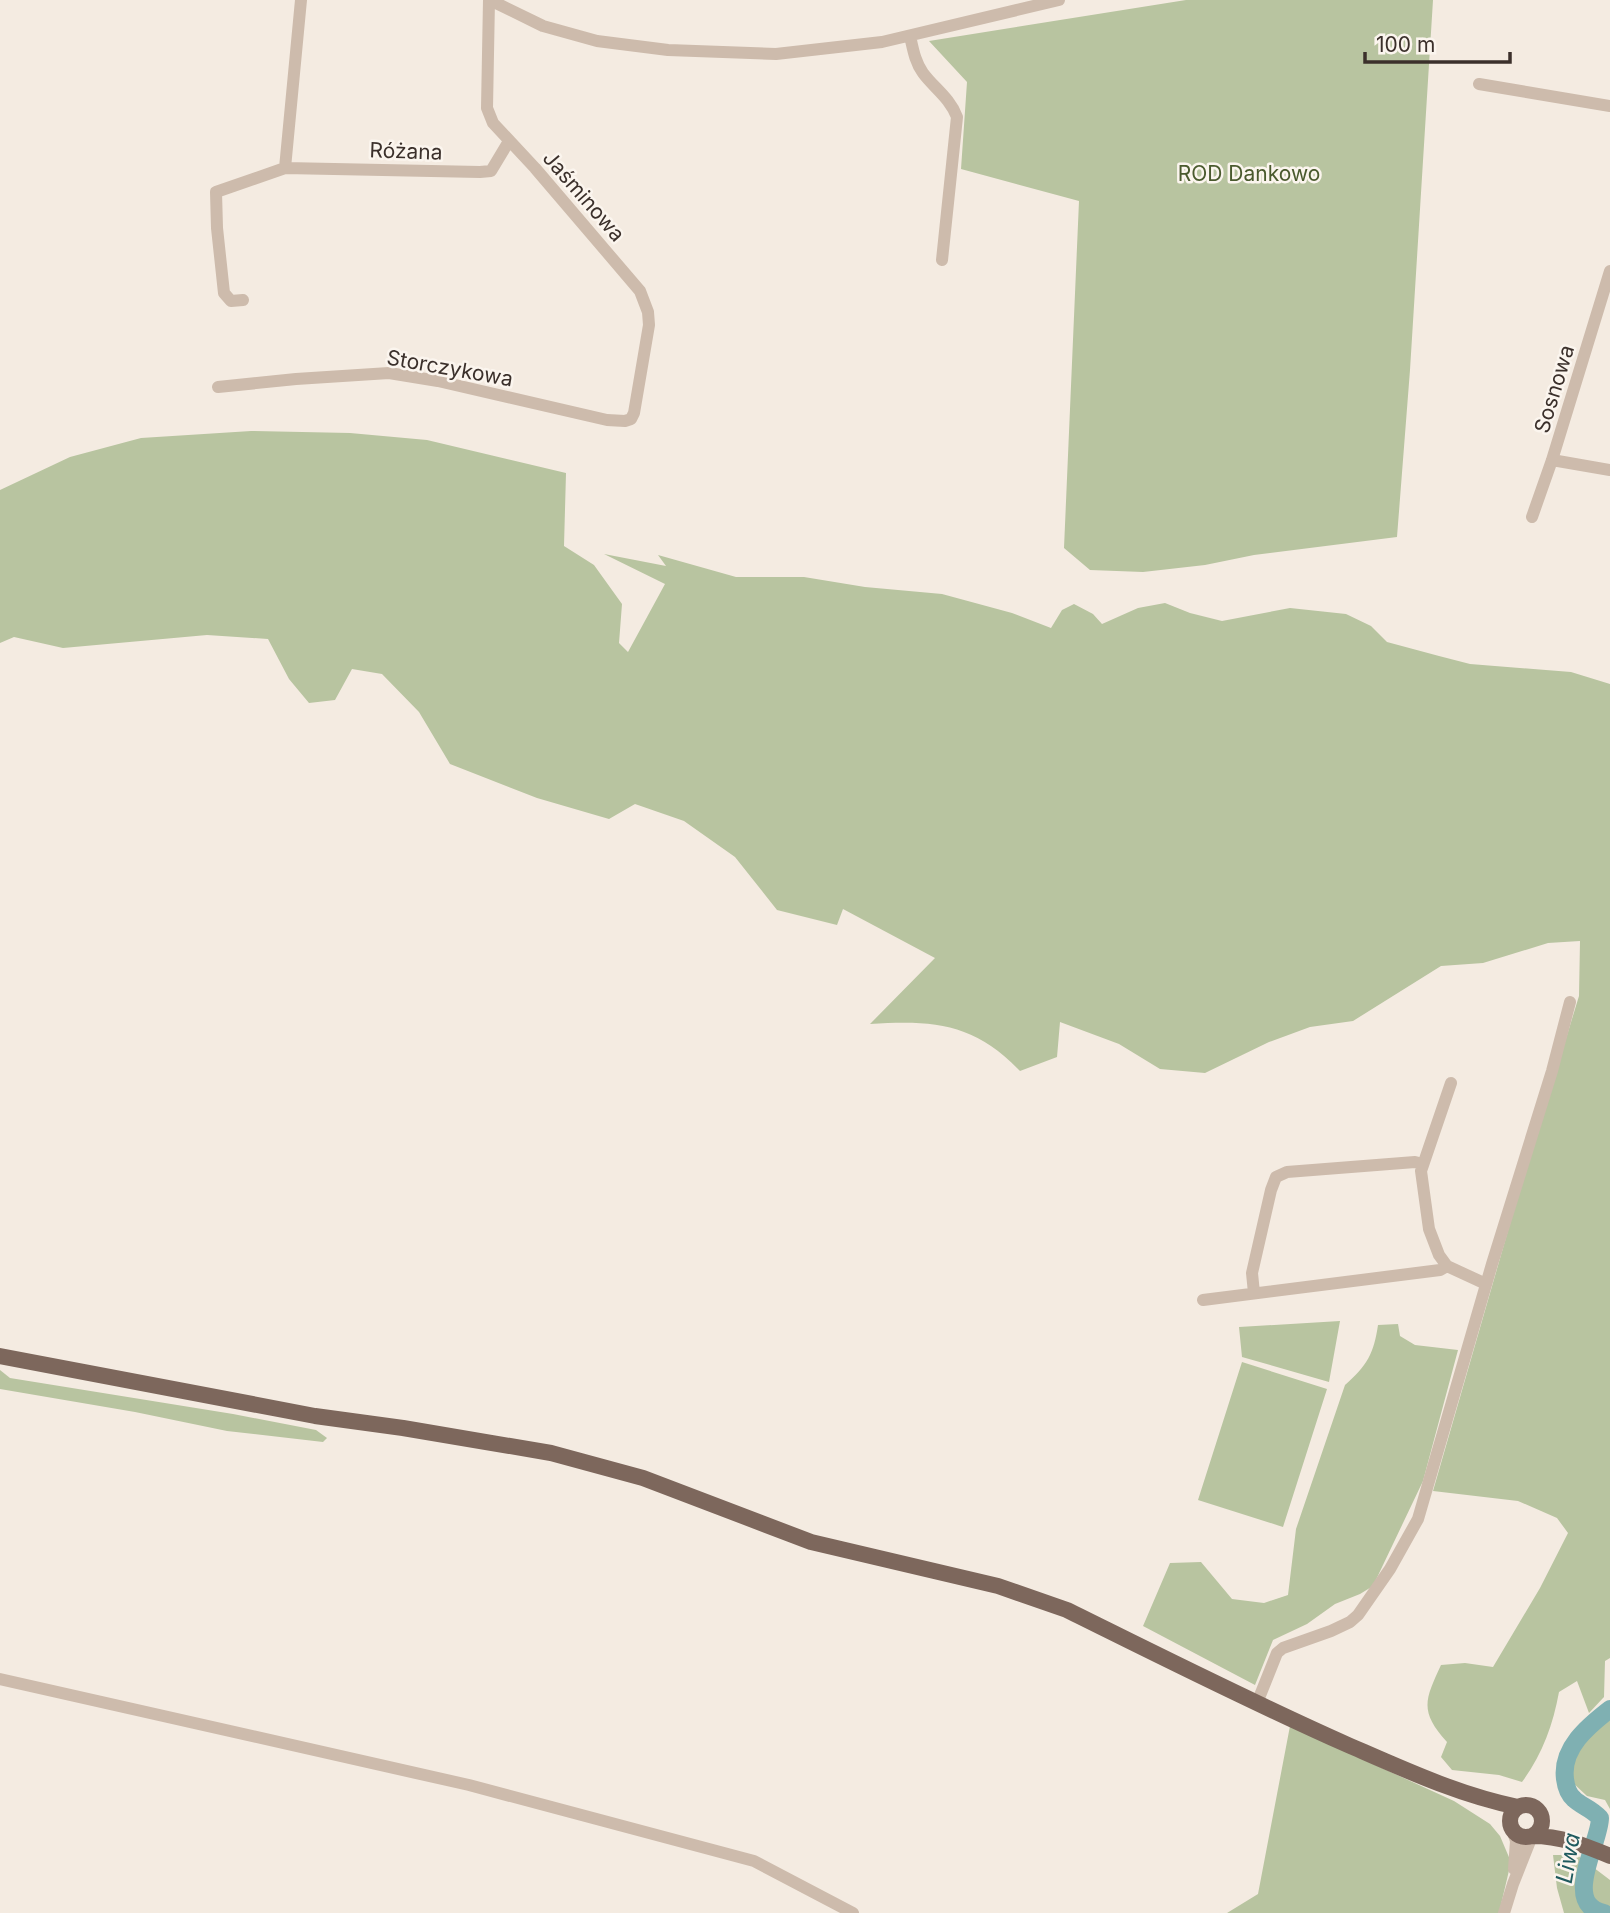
<svg xmlns="http://www.w3.org/2000/svg" width="1610" height="1913" font-family="Inter,sans-serif">
<style>
.green{fill:#b8c4a0}
.lines{fill:none;stroke-linecap:round;stroke-linejoin:round}
.river{stroke:#7fb0b2;stroke-width:18}
.minor{stroke:#cdbbac;stroke-width:12}
.major{stroke:#7d675c;stroke-width:16}
.labels{text-anchor:middle;dominant-baseline:central;stroke-width:5;stroke-linejoin:round;paint-order:stroke}
.street-label{font-size:21px;fill:#3b302b;stroke:#fbf5ee}
.park-label{font-size:21px;fill:#4a5a2e;stroke:#fbf5ee}
.water-label{font-size:23px;font-style:italic;fill:#1f5a5e;stroke:#fbf5ee}
</style>
<rect width="100%" height="100%" fill="#f4ebe1"/>
<!-- green -->
<path class="green" d="M1186,0h247l-23,370 -13,167 -143,18 -49,10 -62,7 -53,-2 -26,-22 15,-347 -118,-32 6,-87 -38,-41z
M251,431l99,2 77,7 139,33 -2,73 30,19 28,39 -3,39 9,9 37,-68 -61,-30 62,12 -8,-11 78,22h68l61,10 77,7 70,19 39,15 11,-18 12,-6 19,10 9,10 36,-16 27,-5 25,10 32,8 68,-13 56,6 25,12 16,16 52,14 31,8 101,8 39,12v974l-5,3 -1,36 -15,16 -12,-32 -18,11c-6,33 -17,63 -37,90l-23,-7 -47,-5 -11,-13 6,-15c-28,-31 -22,-42 -6,-77l24,-2 28,4 47,-79 28,-55 -11,-15 -39,-17 -85,-10 87,-302 59,-193 1,-55 -32,2 -65,20 -42,3 -88,55 -43,6 -41,15 -64,31 -45,-4 -41,-25 -59,-22 -3,35 -37,14c-46,-48 -86,-51 -150,-47l65,-66 -92,-49 -6,16 -60,-15 -42,-53 -51,-36 -49,-17 -26,15 -72,-21 -87,-34 -31,-52 -37,-38 -30,-5 -17,31 -26,3 -20,-24 -21,-40 -61,-4 -144,13 -49,-11 -14,6v-153l70,-33 71,-19z
M1340,1321l-11,61 -87,-25 -3,-30z
M1398,1324l2,12 15,9 43,5 -35,131 -50,105 -13,8 -25,10 -28,20 -34,16 -18,45 -112,-59 27,-63 31,-1 31,37 32,4 24,-8 8,-66 49,-144c22,-19 29,-32 33,-60z
M1242,1362l85,27 -44,138 -85,-27z
M0,1370l10,8 223,36 83,16 11,8 -4,4 -96,-11 -92,-19 -135,-23z
M1610,1715v94l-5,-9 -18,-4 -15,-14 1,-29 20,-25z
M1290,1726l164,75 36,23 10,12 11,26 -12,51h-272l31,-19z
M1553,1855h24l33,25v33h-46l-7,-25z"/>
<g class="lines">
<!-- river -->
<path class="river" d="M1604,1913c-43,-9 -4,-70 -4,-95 -9,-10 -19,-12 -26,-19 -6,-5 -8,-12 -9,-20 -4,-31 23,-53 45,-70"/>
<!-- minor -->
<path class="minor" d="M490,0l53,26 54,15 71,9 108,4 106,-12 177,-42
M910,36c3,13 5,26 13,37 11,15 27,25 34,44l-15,143
M1479,84l131,22
M285,168l16,-168
M243,300l-12,1 -7,-8 -7,-65 -1,-36 69,-24 195,4 11,-1 18,-30
M218,387l78,-8 93,-6 49,8 169,39 18,1 6,-2 3,-6 15,-88 -1,-13 -8,-21 -105,-123 -42,-45 -6,-15 2,-108
M1552,460l58,10
M1532,517l20,-57 58,-189
M1451,1083l-30,88 8,58 10,26 8,11 39,18
M1254,1293l-2,-20 19,-83 5,-13 11,-5 128,-10 8,2
M1203,1300l237,-30 7,-4
M0,1679l469,106 285,76 99,52
M1257,1703l20,-50 6,-5 48,-17 19,-9 8,-7 32,-46 28,-50 74,-255 60,-193 18,-69
M1512,1829l4,12 -2,28
M1504,1913l9,-29 19,-48"/>
<!-- major -->
<path class="major" d="M0,1356l315,60 88,12 148,25 92,25 168,64 187,44 69,24c93,46 186,93 281,135 55,24 111,50 170,62
M1510 1821a16 16 0 1 1 32 0a16 16 0 1 1-32 0Z
M1532,1836c29,0 52,9 78,20"/>
</g>
<g class="labels">
<!-- street labels -->
<g class="street-label">
<text transform="translate(406 151) rotate(2)">Różana</text>
<text transform="translate(584 196) rotate(49)">Jaśminowa</text>
<text transform="translate(450 368) rotate(10)">Storczykowa</text>
<text transform="translate(1554 389) rotate(-73)">Sosnowa</text>
</g>
<!-- park labels -->
<g class="park-label">
<text x="1249" y="173">ROD Dankowo</text>
</g>
<!-- water labels -->
<g class="water-label">
<text transform="translate(1568 1858) rotate(-80)">Liwa</text>
</g>
</g>
<!-- scale -->
<path d="M1365 52v10h145v-10" fill="none" stroke="#3b302b" stroke-width="3.5"/>
<text x="1376" y="52" font-size="21" fill="#3b302b" stroke="#fbf5ee" stroke-width="5" paint-order="stroke">100 m</text>
</svg>
